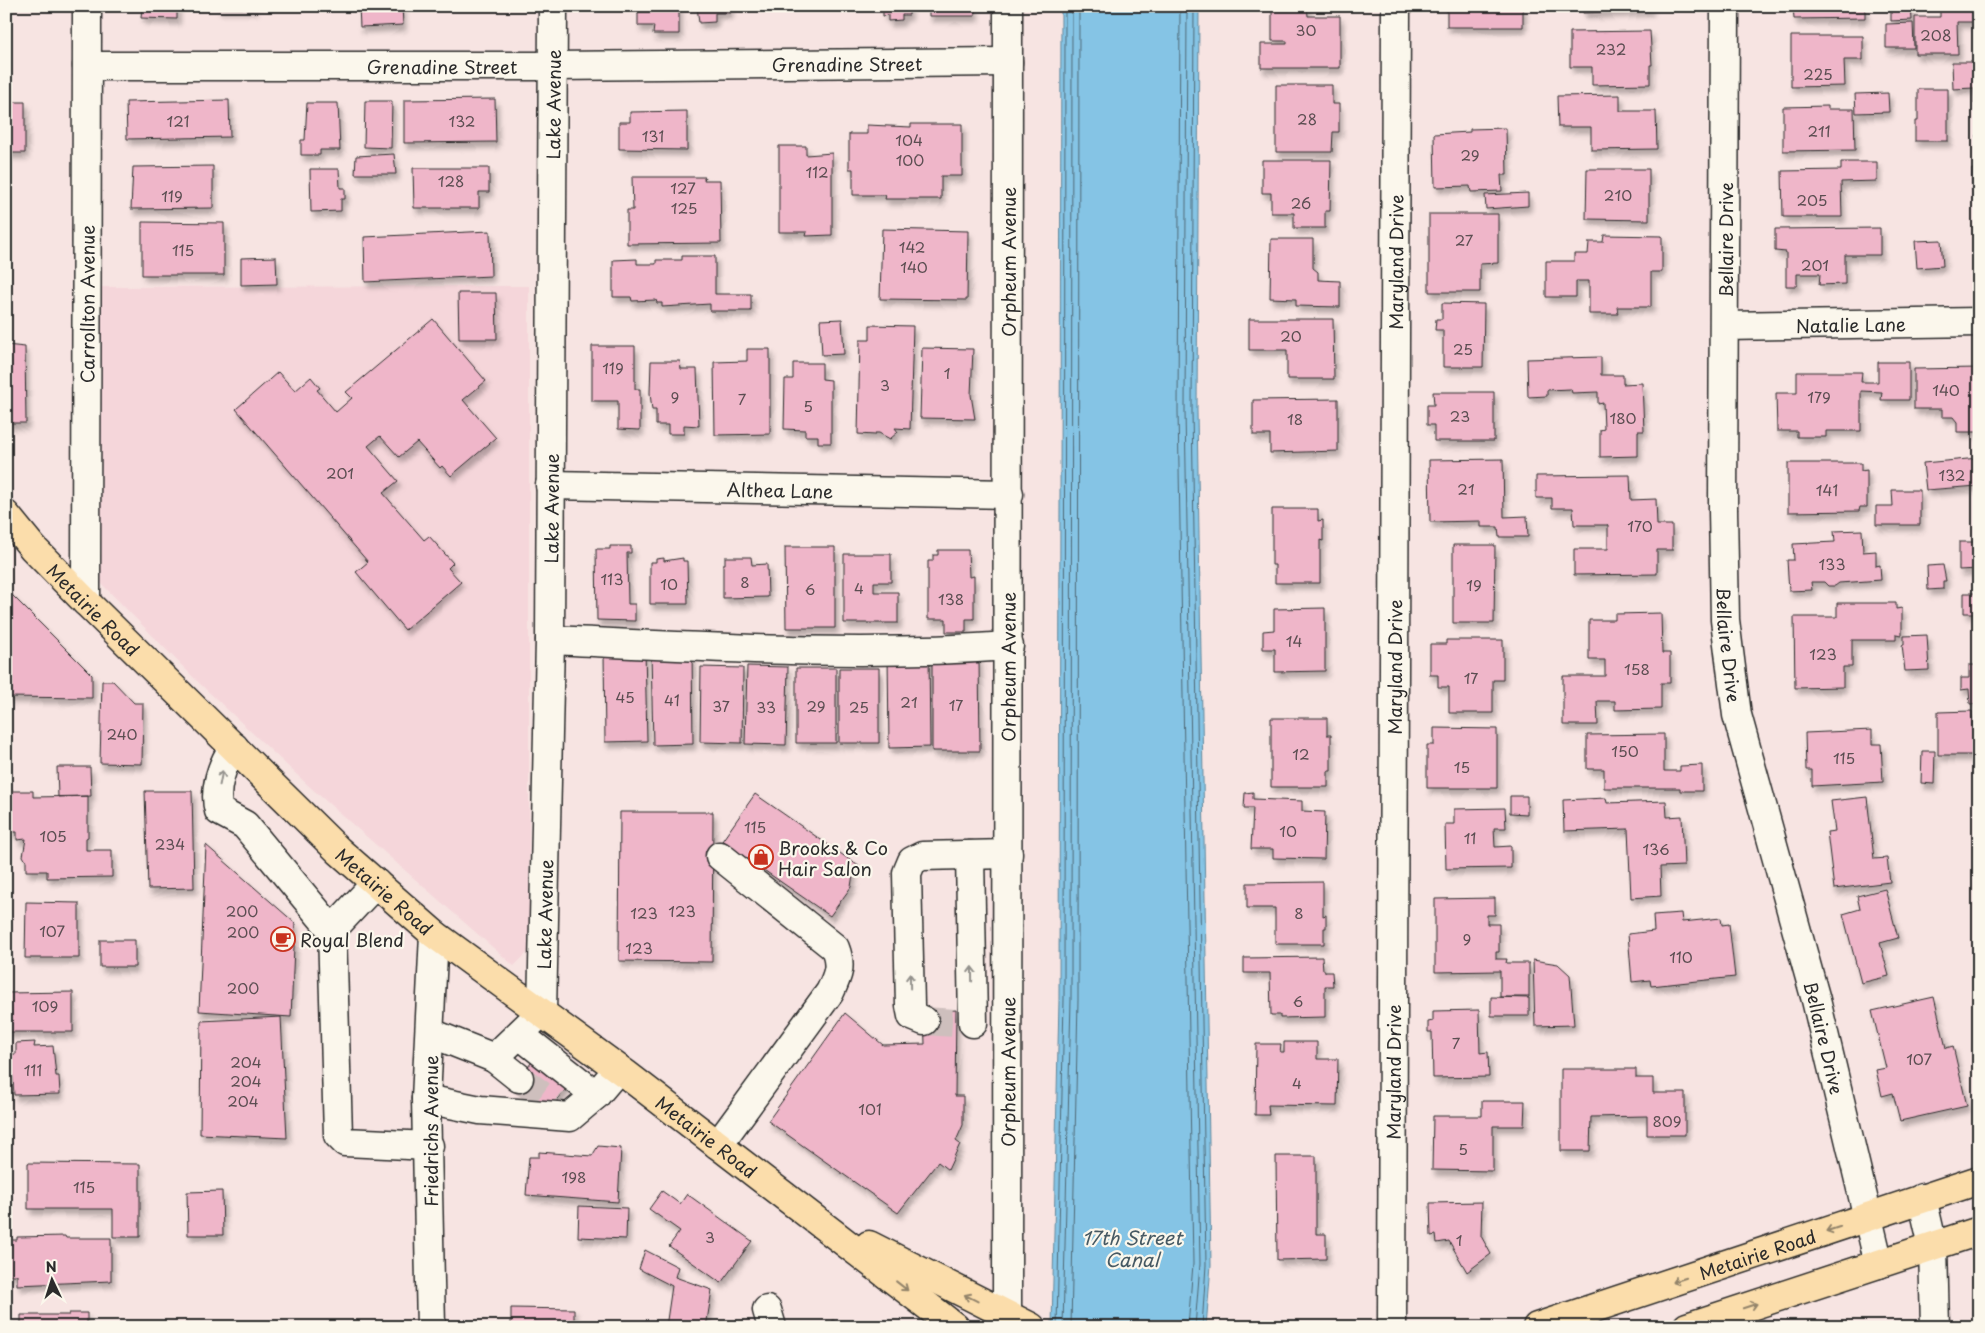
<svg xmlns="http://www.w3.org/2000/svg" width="1985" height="1333" font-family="'Playpen Sans',sans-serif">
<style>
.built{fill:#f5d6da}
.water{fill:#85c4e5;stroke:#61879b}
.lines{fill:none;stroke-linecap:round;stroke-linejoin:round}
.shore{stroke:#4f6875;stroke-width:1}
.building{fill:#efb6c9;stroke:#2b2b2b;filter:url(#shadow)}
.minor-tunnel{stroke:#cebfbd;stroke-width:28;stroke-dasharray:28 14;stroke-linecap:butt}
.minor-casing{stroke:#2b2b2b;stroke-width:31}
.major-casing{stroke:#2b2b2b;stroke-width:31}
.minor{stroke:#fbf7ec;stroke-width:28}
.major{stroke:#fbddab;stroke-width:28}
.oneway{stroke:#93918c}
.oneway2{stroke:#93846b}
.labels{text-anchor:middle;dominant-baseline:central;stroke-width:4.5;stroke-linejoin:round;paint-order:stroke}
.number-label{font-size:15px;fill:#5c4e52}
.street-label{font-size:18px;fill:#2b2b2b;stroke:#fbf7ec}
.poi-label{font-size:18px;fill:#2b2b2b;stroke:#fbf7ec;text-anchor:start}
.water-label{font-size:19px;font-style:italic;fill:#465963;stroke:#fbf7ec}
</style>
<defs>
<filter id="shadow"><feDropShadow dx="3" dy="5.5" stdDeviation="2.5" flood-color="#0004"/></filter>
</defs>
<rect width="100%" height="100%" fill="#f7e4e2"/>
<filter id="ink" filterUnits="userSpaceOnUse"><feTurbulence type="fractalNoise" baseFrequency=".02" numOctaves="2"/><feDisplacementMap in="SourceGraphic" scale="10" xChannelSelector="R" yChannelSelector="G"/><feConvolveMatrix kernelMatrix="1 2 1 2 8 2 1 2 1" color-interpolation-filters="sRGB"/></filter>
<g filter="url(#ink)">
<!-- built -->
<path class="built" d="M529,286v665l-15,15 -204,-179 -113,-106 -99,-101 -2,-293z"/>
<!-- water -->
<path class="water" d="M1061,6h138l-2,405 14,854 -5,62h-154l7,-327z"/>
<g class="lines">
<!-- shore -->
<path class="shore" d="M1180,6l-2,405 15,853 -5,63
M1187,6l-2,405 15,853 -5,63
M1194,6l-2,405 14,854 -4,62
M1057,1327l7,-327 1,-994
M1063,1327l8,-327 1,-994
M1071,1327l7,-327 1,-994"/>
</g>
<!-- building -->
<path class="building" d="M142,6h35v13l-36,-1z
M217,6h38v2h-38z
M359,6h43l1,19 -43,2z
M652,6h27v28h-26l1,-8h-16v-14h14z
M697,6h33v7h-15v9l-16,1z
M883,6h26v9h-7v5l-14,1v-6l-5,1z
M929,6h46v10h-46z
M1290,6h17l1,10h32v52h-79v-24h26v-3h-15v-31h18z
M1443,6h80v21h-76v-19z
M1583,6h70h-3v4l-67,3z
M1793,6h72v12l-71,1z
M1891,6h20l1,14 -21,1z
M1940,6h39v40h-2v-24h-20l1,32h-43v-37h25z
M1913,23l1,25h-28v-24z
M1650,31l2,34h-2v19l-58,1v-18h-22v-35z
M1791,36h72v24h-19l1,26 -54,1z
M1952,62h27v41h-5v-15l-21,1z
M1276,85h56v19h7v28h-6l-1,20h-56z
M1918,89h30v52h-33v-20h3z
M1888,93l1,19 -33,1 -1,-19z
M1620,95v16h36l1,38 -66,1v-23h-33l-1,-31z
M495,99l1,43 -92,1v-43z
M229,100l1,37 -103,2 -1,-37z
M365,101h27l-1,47 -27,-1z
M6,102h19v51h-18z
M307,103h31l2,47h-20v5h-19v-15h4z
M1828,106v3h26l1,41 -72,1v-44z
M687,111v39l-68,-1v-27h11v-10z
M911,124h51v52h-21v23h-56l1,-4h-33v-26h-4v-35h18v-9l44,2z
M1506,128l1,47h-6l1,16 -31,1 -1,-6 -35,1 -1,-53 36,-2v-3z
M1977,135l2,55h-7v-21l6,1z
M779,146h27v9l26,-2v82l-26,1 1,-4h-28z
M394,154l2,20h-41l1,-18z
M1262,160h69l-1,51h-5v17h-31v-15h-23v-20h-9z
M1841,162h36v19l-36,1 1,35h-59l-1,-46 59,-1z
M213,166v42l-82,1 2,-42z
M413,168h76v24h-10v16h-65z
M310,169h29l1,19h5v11h-4v12l-30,1z
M1587,169h62v51l-63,-1z
M632,177h73l-1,3h16l1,63 -94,1v-34h6z
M1528,193v13l-42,3 -1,-14z
M1429,214h69v49l-18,1v28h-51z
M142,222l82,1v52h-82z
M1880,228v27h-35v29l-26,1 1,-11h-23v12h-11v-34l-11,-1v-22z
M882,229l86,2 -1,69 -87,-1z
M490,231l1,45 -126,6 -1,-45z
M1604,235l58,1v36h-11v35h-34l1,7h-29v-33h-13v16h-30v-36h28v-7h14l1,-12h14z
M1271,239h42v29l5,4v8l22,1v26l-44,-1v-7l-26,-1z
M1941,240l2,26 -26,2 -2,-27z
M682,256h33v38h36v17h-41v-7l-48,3v-4h-5l-1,-3 -24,1 -1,-4h-18v-37l24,-1v5h19v-4h26z
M276,257l1,27 -36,1v-27z
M458,293h38l1,46h-38z
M1442,303l42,1 -1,63h-40v-37h-8l1,-11h6z
M433,319l53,62 -23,19 33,38 -45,38 -9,-10 -2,2 -23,-26 -18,15 -19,-21 -12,10 30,35 -15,12 41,47 5,-4 24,27 -5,5 13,14 -56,48 -49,-58 12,-10 -132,-153 42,-37 17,19 16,-14 9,11 -3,2 19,22 16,-14 -6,-6z
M842,319l2,35 -22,1 -2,-35z
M1249,319h84l1,60h-47v-29h-38z
M870,325l43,1 -3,103 -15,-1 3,4 -8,7 -11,-6h-4v2l-17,-1 2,-94h10z
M6,345l19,2 1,76h-20z
M592,346h43v43h5v41l-22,-1v-28h-26z
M922,348l51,1 -2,46 4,24 -55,-1z
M747,349h23v85l-55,1 -1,-73 33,-1z
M1601,357v18h22v9l19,-1 2,48h-6v25l-38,1v-27l4,-1 -1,-26 -5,1v-12l-26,1 -1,-4 -24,1v6l-19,1 -1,-38z
M651,361h29l1,8h16l2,57 -15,-1v9h-16v-9h-12v-15h-4l-2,-17z
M1878,362h31v38h-28l1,-8 -21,-1v40h-35v6h-29v-6h-20l-1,-38h21v-21h65l-1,10h17z
M793,363h29v16l9,1v63h-13v-7h-13v-6l-21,-1 1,-50h8z
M1979,368v68l-1,-4h-21v-10l-4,-5h-11v-8h-28v-40z
M1433,392h61v49h-60v-16h-7v-20h7z
M1338,399v52l-68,2v-18h-17v-35z
M1979,458v42l-1,-14 -52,4 -3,-27z
M1503,459l1,58 23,-1 1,21h-29l-1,-10h-17v-6l-51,1 -1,-62z
M1788,463h73v8l6,-1v37h-7l-1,4 -71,1z
M1630,475l1,25 25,-1 1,26h15v25h-15v24l-83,1v-26h34v-24h-34l-1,-17h-21v-10h-16v-22z
M1892,490h28v35h-44v-19h17z
M1272,509h46v12l5,-1v21l-3,-1v43h-45v-18h-3z
M1862,530l1,22 13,-1v15l4,-1 1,15 -42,3 -4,3h-7l-4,-4h-13l1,8 -23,1 -2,-31h7l-1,-16 42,-2 -1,-11z
M1959,542h20v27l-20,1z
M1453,545h42l-1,78h-41z
M610,546h21v7h-4l1,51h7v17l-38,-1 -1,-71h14z
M785,547h50v81h-49z
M938,550h30l1,27 5,-1v43h-8v13h-20v-13h-18v-58h5v-6h5z
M844,554h47v28h-17v10h24v31h-54z
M725,557h26l1,8 15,-1 1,33 -45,1v-34h2z
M664,558v3l19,-3v3h4l1,43h-38v-42h6v-3z
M1943,565l3,16h-3v8l-15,1 -1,-24z
M6,589l86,86v23l-86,-1z
M1964,593h15v20h-15z
M1837,603h59v6l6,-1v27l-6,-1v6h-44v27h-9v20l-48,1 -1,-71h43z
M1325,608v63l-50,1v-23h-12v-18l11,-1v-21z
M1661,613l1,40h8v30h-9v26l-46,1v-9h-18l1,24h-35v-49h42v-16h-16v-40h26v-6z
M1927,635l2,35 -24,1 -3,-26h2v-9z
M1446,640h57v40h-10v33h-44v-26h-11v-12h-8v-31h16z
M645,650l2,91 -42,1 -1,-91z
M651,653h41l1,91 -40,1z
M888,654h41l1,93 -41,1z
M932,658h47l1,93h-48z
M1969,665h10v39h-9l-1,-15 -8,1v-12h8z
M747,666l41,1 -2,78 -41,-1z
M701,667l42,1 -1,75 -42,-1z
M796,668h40v75h-40z
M839,668h40v75h-40z
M102,681h11l21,22h9l-1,61 -42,-1z
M1972,711l1,44h-35v-43z
M1271,718h56v17h4v36h-3v16h-57z
M1434,728l63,1v59h-70v-43h7z
M1872,730v14h9l2,38 -71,4v-16h-6l-1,-37z
M1664,734v37h16v-5l22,-1v26h-22v-3h-76v-19h-17v-34z
M1922,751h13l-1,33 -13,-1z
M57,767h33l1,29 -33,1z
M9,791h24v6l55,-1v41l-2,1v12h26v27l-65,1v-7h-21v-10l-3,-5 3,-17 -9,1v-8h-7z
M145,791h47l2,97 -46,1z
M1253,792v7l49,2v10l23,1 -1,47 -51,-1v-9h-22l2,-41h-9l1,-15z
M755,794l105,73 -6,1 -3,19 -21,29 -108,-75z
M1510,796h17v18l-17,-1z
M1867,797l7,62 13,-1 3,24 -56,7 -7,-57 8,-1 -4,-30z
M1606,798l1,5 59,-2 1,16 15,-1 2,50 -24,1 1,29 -30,2 -3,-69 -64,2 -1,-31z
M1505,808l1,20h-12l1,19 16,-1v22l-65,1 -1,-45h9v-15z
M620,812h93l-1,150 -93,-1z
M206,845l89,78 -4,94 -92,-6z
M1323,882v34l3,-1v13h-2v16h-49v-36h-28v-25z
M1885,889l13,49 -18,5 9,33 -28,7 -18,-69 17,-5 -3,-13z
M1495,898v17h-8v9h12v28h-3v7h11l-1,4h23v34h-29v-26l-65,1v-73z
M26,902l53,1v55h-54z
M1681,913l1,9 39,-4 1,7 7,-1 6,53 -84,9 -1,-6 -18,2 -4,-48 26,-3 -1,-16z
M100,940h35v27h-35z
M1322,957l1,13h2v2h7l1,14h-8v31l-45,1v-3h-9l-1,-42h-26v-15z
M1533,960l25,4 12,11 4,50 -39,1z
M73,992v40h-67v-39z
M1491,997l38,1v18h-38z
M1934,997l12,51 7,-2 14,60 -67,15 -7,-28 -11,3 -6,-26 10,-2 -14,-57z
M956,1010l-1,86h8v29l-7,16 4,3 -12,26 -10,-8 -40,51 -130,-92 77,-108 38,32 42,-1 -1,-32z
M1479,1010l1,43 8,-1 1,25 -56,1 -1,-46h-4v-10l5,-1v-10z
M281,1017l6,121 -87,-4 1,-113z
M35,1042l-1,5 19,-1 3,30h3l1,18 -46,1 -3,-41h5v-11z
M1284,1042h33v17h21l-1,47 -69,-1 1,10h-14l1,-71h25l-1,8h4z
M534,1059l35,26 -21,27 -34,-26z
M1561,1069h75v9h17v15h32v42h-38v-19l-56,1 -1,34h-29z
M1482,1101h43l-1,25h-31v45l-61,-1 1,-54h49z
M598,1146l23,2 -3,54 -92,-7 3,-38h10v-5l53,4z
M1276,1156h40v78h10v25l-49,1z
M28,1163l112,1v73h-27v-28h-85z
M222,1191l1,44h-35l-1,-43z
M662,1191l18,13 7,-10 65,47 -31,42 -52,-37 11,-15 -31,-22z
M1482,1202l-1,34 10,18 -24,18 -18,-31 -12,2 -1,-8 -5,1 -1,-33z
M579,1206l48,2 -1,31 -48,-2z
M65,1236l1,2h45v43l-94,4v-10h-9l-1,-35h10v-3z
M645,1250l33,17 -3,10 37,13 -6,37h-40l6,-41 -33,-17z
M511,1308l63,1v18h-63z
M69,1313h18v14h-66v-12h48z
M833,1320l10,7h-14z"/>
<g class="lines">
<!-- minor-tunnel -->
<path class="minor-tunnel" d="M924,1021l33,2
M519,1078l35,26"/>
<defs>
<g id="minor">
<path id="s1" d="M1725,6l-2,504 2,110 12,95 79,285 63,264"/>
<path id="s2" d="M87,66h466l455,-4"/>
<path id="s3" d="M1725,326l254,-4"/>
<path id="s4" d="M550,485l459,9"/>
<path id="s5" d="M86,602l1,-596"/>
<path d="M550,640c153,7 306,17 459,6"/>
<path d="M234,747c-12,17 -21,43 -15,64l26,14 87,105"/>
<path d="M970,855l3,168"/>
<path d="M376,883l-44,47 6,205 7,7 84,4"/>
<path d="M924,1021l-12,-5 -2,-10 -3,-133 5,-12 10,-5 86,-2"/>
<path id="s6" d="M431,1033l63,25 48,-46 8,-372 3,-634"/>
<path d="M520,1035l76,60"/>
<path d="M494,1058l25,20"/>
<path d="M426,1099l54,11 90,7 26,-22 22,-26"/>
<path d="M718,1145l112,-153c8,-17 12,-26 5,-44l-115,-92"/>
<path d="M1922,1198l11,48 2,81"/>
<path d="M767,1310l5,17"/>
<path d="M431,1327l-5,-228 8,-165"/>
<path id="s7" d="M1007,1327l1,-1321"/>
<path id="s8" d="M1392,1327l4,-1321"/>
</g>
<g id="major">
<path id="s9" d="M6,515l27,33 53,54 253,249 95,83 193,141 328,252"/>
<path d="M869,1245l162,82"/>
<path id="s10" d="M1537,1327l442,-147"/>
<path d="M1687,1327l292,-96"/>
</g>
</defs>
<!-- minor casing -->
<use href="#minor" class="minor-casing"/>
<!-- major casing -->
<use href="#major" class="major-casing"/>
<!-- minor -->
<use href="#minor" class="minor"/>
<!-- major -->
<use href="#major" class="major"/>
</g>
<!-- one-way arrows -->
<defs><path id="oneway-shaft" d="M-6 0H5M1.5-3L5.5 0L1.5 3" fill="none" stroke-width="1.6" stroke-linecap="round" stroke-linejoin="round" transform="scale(1.25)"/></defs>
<g class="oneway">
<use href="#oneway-shaft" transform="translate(221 778) rotate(-79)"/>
<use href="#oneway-shaft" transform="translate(972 974) rotate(-91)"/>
<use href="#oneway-shaft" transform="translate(910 981) rotate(-91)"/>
</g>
<g class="oneway2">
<use href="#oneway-shaft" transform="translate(1833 1229) rotate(162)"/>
<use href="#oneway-shaft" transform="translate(1679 1280) rotate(162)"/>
<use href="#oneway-shaft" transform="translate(902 1286) rotate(38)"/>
<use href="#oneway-shaft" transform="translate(971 1298) rotate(-153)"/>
<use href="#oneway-shaft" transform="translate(1750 1306) rotate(-18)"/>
</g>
</g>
<!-- icons -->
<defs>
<symbol id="shop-ring" viewBox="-11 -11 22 22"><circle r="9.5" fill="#fbf7ec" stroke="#c8321e" stroke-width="1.5"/><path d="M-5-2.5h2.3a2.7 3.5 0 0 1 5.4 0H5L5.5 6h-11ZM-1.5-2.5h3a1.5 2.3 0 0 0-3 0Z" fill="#c8321e"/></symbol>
<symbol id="cafe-ring" viewBox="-11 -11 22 22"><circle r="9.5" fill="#fbf7ec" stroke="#c8321e" stroke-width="1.5"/><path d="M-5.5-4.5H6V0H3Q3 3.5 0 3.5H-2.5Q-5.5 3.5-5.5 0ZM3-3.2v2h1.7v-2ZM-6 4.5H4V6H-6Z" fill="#c8321e"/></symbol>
</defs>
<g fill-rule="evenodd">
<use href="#shop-ring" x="747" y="843" width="28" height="28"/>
<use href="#cafe-ring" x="269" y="925" width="28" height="28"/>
</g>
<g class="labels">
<!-- number labels -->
<g class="number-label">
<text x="1306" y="29">30</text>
<text x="1936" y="34">208</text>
<text x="1611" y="48">232</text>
<text x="1818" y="73">225</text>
<text x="1307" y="118">28</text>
<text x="178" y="120">121</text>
<text x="462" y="120">132</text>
<text x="1819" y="130">211</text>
<text x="653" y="135">131</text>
<text x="909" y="139">104</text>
<text x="1470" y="154">29</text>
<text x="910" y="159">100</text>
<text x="817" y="171">112</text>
<text x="451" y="180">128</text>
<text x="683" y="187">127</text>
<text x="1618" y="194">210</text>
<text x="172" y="195">119</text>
<text x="1812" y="199">205</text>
<text x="1301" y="202">26</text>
<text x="684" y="207">125</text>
<text x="1464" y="239">27</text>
<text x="912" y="246">142</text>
<text x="183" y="249">115</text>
<text x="1815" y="264">201</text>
<text x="914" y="266">140</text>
<text x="1291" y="335">20</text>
<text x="1463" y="348">25</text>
<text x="613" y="367">119</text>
<text x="947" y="372">1</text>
<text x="885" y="384">3</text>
<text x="1946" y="389">140</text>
<text x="675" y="396">9</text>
<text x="1819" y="396">179</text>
<text x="742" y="398">7</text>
<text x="808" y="405">5</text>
<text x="1460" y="415">23</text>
<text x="1623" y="417">180</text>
<text x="1295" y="418">18</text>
<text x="340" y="472">201</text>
<text x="1952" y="474">132</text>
<text x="1466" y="488">21</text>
<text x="1827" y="489">141</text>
<text x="1640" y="525">170</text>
<text x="1832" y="563">133</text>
<text x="612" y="578">113</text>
<text x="745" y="581">8</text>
<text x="669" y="583">10</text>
<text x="1474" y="584">19</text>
<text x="859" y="587">4</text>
<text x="810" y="588">6</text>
<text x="951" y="598">138</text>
<text x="1294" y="640">14</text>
<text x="1823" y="653">123</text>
<text x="1637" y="668">158</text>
<text x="1471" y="677">17</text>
<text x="625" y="696">45</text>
<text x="672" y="699">41</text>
<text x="909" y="701">21</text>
<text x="956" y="704">17</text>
<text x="721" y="705">37</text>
<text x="816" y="705">29</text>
<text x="766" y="706">33</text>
<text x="859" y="706">25</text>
<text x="122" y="733">240</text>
<text x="1625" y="750">150</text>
<text x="1301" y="753">12</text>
<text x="1844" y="757">115</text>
<text x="1462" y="766">15</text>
<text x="755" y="826">115</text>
<text x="1288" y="830">10</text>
<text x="53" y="835">105</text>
<text x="1470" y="837">11</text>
<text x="170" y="843">234</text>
<text x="1656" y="848">136</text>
<text x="242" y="910">200</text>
<text x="682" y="910">123</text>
<text x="644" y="912">123</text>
<text x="1299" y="912">8</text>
<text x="52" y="930">107</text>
<text x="243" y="931">200</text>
<text x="1467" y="938">9</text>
<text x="639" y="947">123</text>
<text x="1681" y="956">110</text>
<text x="243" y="987">200</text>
<text x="1298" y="1000">6</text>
<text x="45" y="1005">109</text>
<text x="1456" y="1042">7</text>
<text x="1919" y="1058">107</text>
<text x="246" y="1061">204</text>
<text x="33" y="1069">111</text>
<text x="246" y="1080">204</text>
<text x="1297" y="1082">4</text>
<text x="243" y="1100">204</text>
<text x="870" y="1108">101</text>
<text x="1667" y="1120">809</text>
<text x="1463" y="1148">5</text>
<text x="574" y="1176">198</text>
<text x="84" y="1186">115</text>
<text x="710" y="1236">3</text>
<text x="1459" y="1239">1</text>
</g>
<!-- street labels -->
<g class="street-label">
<text stroke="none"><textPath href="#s2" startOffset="760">Grenadine Street</textPath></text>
<text stroke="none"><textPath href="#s2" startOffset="355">Grenadine Street</textPath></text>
<text stroke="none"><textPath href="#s6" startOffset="1042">Lake Avenue</textPath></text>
<text transform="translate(1725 240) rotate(-90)">Bellaire Drive</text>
<text stroke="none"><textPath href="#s7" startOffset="1065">Orpheum Avenue</textPath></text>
<text stroke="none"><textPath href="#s8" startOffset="1065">Maryland Drive</textPath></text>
<text stroke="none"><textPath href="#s5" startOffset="298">Carrollton Avenue</textPath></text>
<text stroke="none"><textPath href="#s3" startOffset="126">Natalie Lane</textPath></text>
<text stroke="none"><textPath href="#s4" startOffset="230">Althea Lane</textPath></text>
<text stroke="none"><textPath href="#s6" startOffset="638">Lake Avenue</textPath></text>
<text stroke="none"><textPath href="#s9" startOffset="129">Metairie Road</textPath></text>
<text stroke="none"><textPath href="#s1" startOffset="639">Bellaire Drive</textPath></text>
<text stroke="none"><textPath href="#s7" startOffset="660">Orpheum Avenue</textPath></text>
<text stroke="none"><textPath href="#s8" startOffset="660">Maryland Drive</textPath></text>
<text stroke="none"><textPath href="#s9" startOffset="534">Metairie Road</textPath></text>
<text stroke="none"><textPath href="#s6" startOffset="232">Lake Avenue</textPath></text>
<text stroke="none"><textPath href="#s1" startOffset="1044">Bellaire Drive</textPath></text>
<text stroke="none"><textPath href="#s7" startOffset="255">Orpheum Avenue</textPath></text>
<text stroke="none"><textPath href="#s8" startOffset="255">Maryland Drive</textPath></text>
<text transform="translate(430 1131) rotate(-90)">Friedrichs Avenue</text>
<text stroke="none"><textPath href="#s9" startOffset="939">Metairie Road</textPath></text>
<text stroke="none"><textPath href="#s10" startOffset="232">Metairie Road</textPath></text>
</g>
<!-- poi labels -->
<g class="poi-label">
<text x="778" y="847">Brooks &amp; Co<tspan x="778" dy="21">Hair Salon</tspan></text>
<text x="300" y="939">Royal Blend</text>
</g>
<!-- water labels -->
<g class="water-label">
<text x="1132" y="1237">17th Street<tspan x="1132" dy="22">Canal</tspan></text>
</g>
</g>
<!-- margin -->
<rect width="1985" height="1333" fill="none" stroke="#fbf7ec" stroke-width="25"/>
<rect x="12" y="12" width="1960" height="1308" fill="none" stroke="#2b2b2b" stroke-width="2" filter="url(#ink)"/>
<!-- north arrow -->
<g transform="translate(52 1280) rotate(356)" stroke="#fbf7ec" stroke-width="4" paint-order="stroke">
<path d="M0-4L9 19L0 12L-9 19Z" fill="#2b2b2b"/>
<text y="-8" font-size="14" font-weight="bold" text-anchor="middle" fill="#2b2b2b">N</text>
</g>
</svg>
